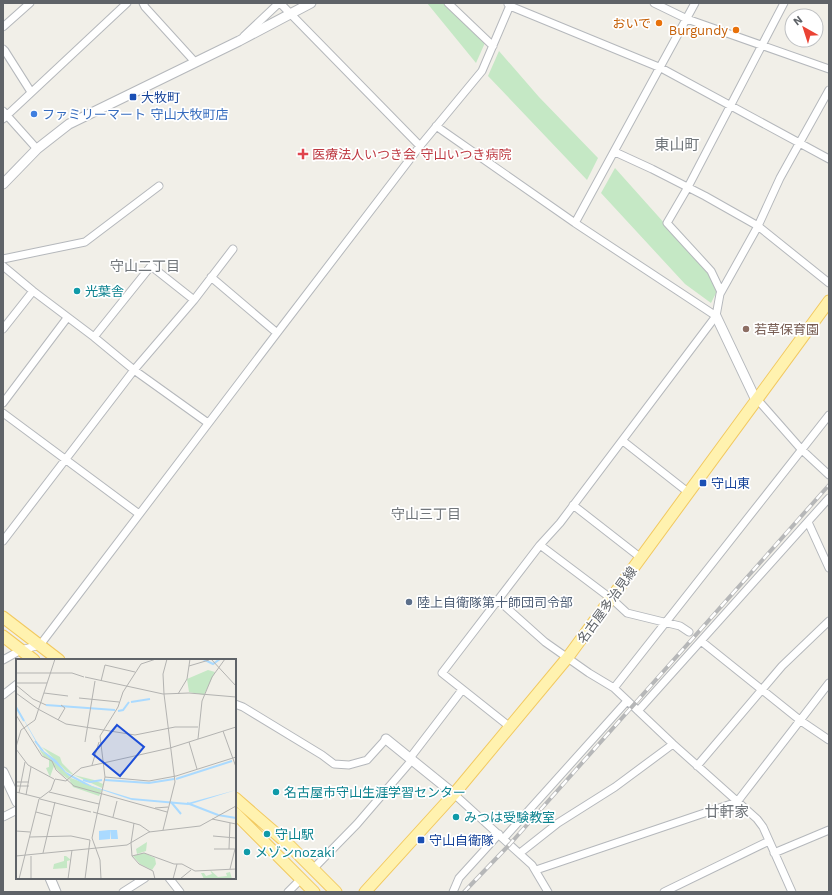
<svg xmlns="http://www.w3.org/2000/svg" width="832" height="895" font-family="'Work Sans','Noto Sans JP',sans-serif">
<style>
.green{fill:#c5e8c5}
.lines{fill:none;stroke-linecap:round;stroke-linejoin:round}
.minor-casing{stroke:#b5b8bc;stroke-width:9}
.tertiary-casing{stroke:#b5b8bc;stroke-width:11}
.primary-casing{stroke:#f2c960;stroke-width:13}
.minor{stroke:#fff;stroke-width:7}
.tertiary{stroke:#fff;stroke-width:9}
.primary{stroke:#fff2af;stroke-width:11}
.rail-casing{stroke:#b6b7b8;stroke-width:4}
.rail{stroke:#fff;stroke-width:2.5;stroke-dasharray:8;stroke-linecap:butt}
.food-dot{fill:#e8710a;stroke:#fff;stroke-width:1.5}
.transit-dot{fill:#1a4fb4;stroke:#fff;stroke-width:1.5}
.shop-dot{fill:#3f7fe0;stroke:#fff;stroke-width:1.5}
.health-dot{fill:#e0444e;stroke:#fff;stroke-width:1.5}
.culture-dot{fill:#0f9aa8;stroke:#fff;stroke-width:1.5}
.education-dot{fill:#8d6e63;stroke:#fff;stroke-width:1.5}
.service-dot{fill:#5c6f8a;stroke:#fff;stroke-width:1.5}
.labels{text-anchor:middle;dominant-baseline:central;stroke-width:3.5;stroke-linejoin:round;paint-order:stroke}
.food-label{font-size:13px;fill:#c56008;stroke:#fff;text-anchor:end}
.transit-label{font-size:13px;fill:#164399;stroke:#fff;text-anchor:start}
.shop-label{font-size:13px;fill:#366cbe;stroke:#fff;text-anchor:start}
.health-label{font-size:13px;fill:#be3a42;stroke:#fff;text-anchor:start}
.culture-label{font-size:13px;fill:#0d838f;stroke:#fff;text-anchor:start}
.education-label{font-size:13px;fill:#785e54;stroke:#fff;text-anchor:start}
.service-label{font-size:13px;fill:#4e5e75;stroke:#fff;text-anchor:start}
.street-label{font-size:13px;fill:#5f6368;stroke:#fff}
.neighbourhood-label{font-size:14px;fill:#70757a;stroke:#fff}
.quarter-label{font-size:15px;fill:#70757a;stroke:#fff}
.inset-river{fill:none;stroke:#aadaff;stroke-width:2}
.inset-road{fill:none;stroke:#b3b3b1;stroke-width:1}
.view{fill:#1d4ed8;fill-opacity:0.15;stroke:#1d4ed8;stroke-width:2}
.inset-edge{fill:none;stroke:#5f6368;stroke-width:2}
</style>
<rect width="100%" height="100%" fill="#f1efe8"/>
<!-- green -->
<path class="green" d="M427,3h23l38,33 -12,27z
M499,51l40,46 59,61 -11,22 -99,-104z
M615,168l93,104 9,19 -6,12 -26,-19 -84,-91z"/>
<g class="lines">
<defs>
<path id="minor" d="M143,3l2,4 50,55
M280,3l140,143
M448,3l45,43
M654,3l33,16 142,50
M508,4l2,2 151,62 168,91
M3,27l27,-24
M244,36l35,-33
M3,49l2,2 26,41
M3,111l34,38
M3,119l124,-116
M436,126l139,97 141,93
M615,152l37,17 53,27 53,30 71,57
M575,223l120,-220
M3,259l82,-17 74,-56
M3,266l30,25 61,46 40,33 74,53
M211,277l66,56
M721,292l-10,-21 -44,-48 21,-36 96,-184
M3,329l30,-38
M94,337l57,-71 43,34
M757,399l44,50 28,26
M3,403l64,-85
M3,413l136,101
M623,441l66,52
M573,505l68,53
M808,522l21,46
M3,541l131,-171 60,-70 39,-51
M540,545l73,55 14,13 53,13 9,6
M498,600l47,42 44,31 25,15 59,56 84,75 6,8 29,65
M701,641l100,80 28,19
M3,660l18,-10 19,-5 237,-312 143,-187 62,-75 29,-68
M614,688l215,-273
M3,695l14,-11
M235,704l8,3 79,48 12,9 15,1 18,-5 19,-21
M638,711l191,-213
M510,727l-68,-54 98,-128 20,-22 156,-207 4,-22 38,-68 22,-48 49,-88
M410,758l52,-68
M697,766l85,-100 47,-45
M454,794l78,71 16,27
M3,817l14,-7
M504,838l123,-137
M520,853l38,-30 57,-36 58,-43
M774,853l55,-23
M313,869l44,-45 55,-64
M536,870l201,-68 92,-119
M169,878l11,14
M123,892l22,-14
M288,892l13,-13
M453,892l6,-14 40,-44
M664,892l105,-51"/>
<path id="tertiary" d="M3,184l34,-35 32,-25 170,-83 72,-38
M716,316l38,80 3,3
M386,739l68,55
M3,772l14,30
M50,878l6,14"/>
<path id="primary" d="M3,617l56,43
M3,636l31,24
M235,798l53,46 48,48
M235,813l79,79
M365,892l89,-98 114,-137 261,-356"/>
</defs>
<!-- minor casing -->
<use href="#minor" class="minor-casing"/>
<!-- tertiary casing -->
<use href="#tertiary" class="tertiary-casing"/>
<!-- primary casing -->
<use href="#primary" class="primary-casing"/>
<!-- minor -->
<use href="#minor" class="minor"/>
<!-- tertiary -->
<use href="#tertiary" class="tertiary"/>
<!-- primary -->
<use href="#primary" class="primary"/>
<defs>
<path id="rail" d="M464,892l46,-48 319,-359"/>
</defs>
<!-- rail casing -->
<use href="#rail" class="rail-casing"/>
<!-- rail -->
<use href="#rail" class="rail"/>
</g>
<!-- markers -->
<g class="food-dot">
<circle cx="659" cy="23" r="4"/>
<circle cx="736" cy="30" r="4"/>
</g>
<g class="transit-dot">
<rect x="129" y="93" width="8" height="8" rx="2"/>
<rect x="699" y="479" width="8" height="8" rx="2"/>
<rect x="417" y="836" width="8" height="8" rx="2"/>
</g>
<circle class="shop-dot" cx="34" cy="114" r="4"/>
<path class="health-dot" d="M301 148h4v4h4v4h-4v4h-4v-4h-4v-4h4z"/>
<g class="culture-dot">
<circle cx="77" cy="291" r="4"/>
<circle cx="276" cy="792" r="4"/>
<circle cx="456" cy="817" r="4"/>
<circle cx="267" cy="834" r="4"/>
<circle cx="247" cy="852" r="4"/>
</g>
<circle class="education-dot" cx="746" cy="329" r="4"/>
<circle class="service-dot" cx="409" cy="602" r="4"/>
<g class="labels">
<!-- food labels -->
<g class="food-label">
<text x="651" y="23">おいで</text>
<text x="728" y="30">Burgundy</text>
</g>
<!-- transit labels -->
<g class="transit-label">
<text x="141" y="97">大牧町</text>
<text x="711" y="483">守山東</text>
<text x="429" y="840">守山自衛隊</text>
</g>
<!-- shop labels -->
<g class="shop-label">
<text x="42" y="114">ファミリーマート 守山大牧町店</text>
</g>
<!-- health labels -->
<g class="health-label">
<text x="312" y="154">医療法人いつき会 守山いつき病院</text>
</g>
<!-- culture labels -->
<g class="culture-label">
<text x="85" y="291">光葉舎</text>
<text x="284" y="792">名古屋市守山生涯学習センター</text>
<text x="464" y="817">みつは受験教室</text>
<text x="275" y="834">守山駅</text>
<text x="255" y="852">メゾンnozaki</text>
</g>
<!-- education labels -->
<g class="education-label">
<text x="754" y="329">若草保育園</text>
</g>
<!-- service labels -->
<g class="service-label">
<text x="417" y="602">陸上自衛隊第十師団司令部</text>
</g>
<!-- street labels -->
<g class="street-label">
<text transform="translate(607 605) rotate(-54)">名古屋多治見線</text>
</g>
<!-- neighbourhood labels -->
<g class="neighbourhood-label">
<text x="145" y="266">守山二丁目</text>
<text x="426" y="514">守山三丁目</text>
</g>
<!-- quarter labels -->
<g class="quarter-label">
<text x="677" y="145">東山町</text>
<text x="727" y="812">廿軒家</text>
</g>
</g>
<!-- overview -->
<g transform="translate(16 659)">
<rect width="220" height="220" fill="#f1efe8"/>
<path d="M192,11l7,2 -11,23 -15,-3 -2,-13zM26,88l18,10 2,6 12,12 20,5 9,4 -1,4 -35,-16zM23,90l15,11 16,17 -2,2 -7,-5 -7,-8 -4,11 -4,-9 3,-1v-8l-5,-2zM55,119l31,12 -3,6 -26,-9 -4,-8zM131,183l-1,9 -9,3 -1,-5zM128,194l11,5 1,6 -4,6 -12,-6 -7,-8zM48,197h2l5,4 -4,1v7l-14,1 1,-5 10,-3zM194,211l8,7 9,-1 -1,-3 4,-1 2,7h-28l-3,-6h3l2,3 6,-2z" fill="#c5e8c5"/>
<path d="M0,47l25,43 15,11 10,12 26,14 39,12 57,5 48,-13 -48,15 -56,-5 -48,-16 -15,-8 -29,-27zM93,171h8l1,9h-7l-1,-9v9l-11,1v-9z" fill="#aadaff"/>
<path class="inset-river" d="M187,0l10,5 7,-5M115,43l19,-3M30,46l69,5M0,48l8,14M102,52l5,-1 6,-8M19,82l8,10M160,120l56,-18M67,121l7,2 12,-2M89,121l44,3 25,-4M155,143l10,12M171,144l31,12 18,3"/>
<path class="inset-road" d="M195,0l25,27M173,7l20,-6M0,14h33M33,14h23l12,4M69,18l78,17 26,-1 47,4M85,22l4,-16 30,7M0,24h31M0,26l17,14 13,6M0,34l22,16 28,15 69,11 40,-8h23M28,34l24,3M148,35l-1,-20 4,-15M162,35l9,-15 3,-20M63,39l40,4M0,56l26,41 10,5 4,9 18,16 93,26M42,61l7,-12 -4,-3M207,72l13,36M182,80l4,-38 10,-24 13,-18M69,83l10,-61M173,83l8,27M0,88l5,-17 14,-10 20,-61M0,90l12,16 26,14M76,106l7,-23M89,118l44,4 27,-5 60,-19M0,123h13M0,127h13M0,133l24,6M33,133l50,12M3,134l6,-31M10,136l5,-28M24,140l51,13M139,149l13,-1M20,153l15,4M77,153l47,13 10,7M97,158l4,-16M196,160l24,5M118,164l-3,20 1,13 7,8 14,7 2,8M147,171l12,-48 -11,-88M0,172l14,1M197,177l23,2M14,178l41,-1 19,4M198,190h22M213,190l1,-26M27,194l12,-51M0,197l111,-11 22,-13 51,-6 36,-20M116,197l12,-3 30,11h8l13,7 41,-2M214,210l5,-20M3,220l20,-80 12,-9 4,-11 11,2 15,-13 89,-20 66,-21M15,220v-23M52,220l4,-29M69,220l5,-39M85,220l-1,-19 -8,-22 13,-61 -5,-41 18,-29 5,-15 18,-28 15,-5M157,220l4,-15M164,220l11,-9"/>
<path class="view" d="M101,66l27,22 -24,29 -27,-22z"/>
<rect width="220" height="220" class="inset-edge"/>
</g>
<!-- border -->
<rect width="832" height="895" fill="none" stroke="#5f6368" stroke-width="8"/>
<!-- north arrow -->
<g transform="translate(804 28) rotate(321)"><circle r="19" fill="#ffffff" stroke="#bfc1c3"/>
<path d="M0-3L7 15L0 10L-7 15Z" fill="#ea4335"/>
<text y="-6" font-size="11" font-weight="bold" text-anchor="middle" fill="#5f6368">N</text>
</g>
</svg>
